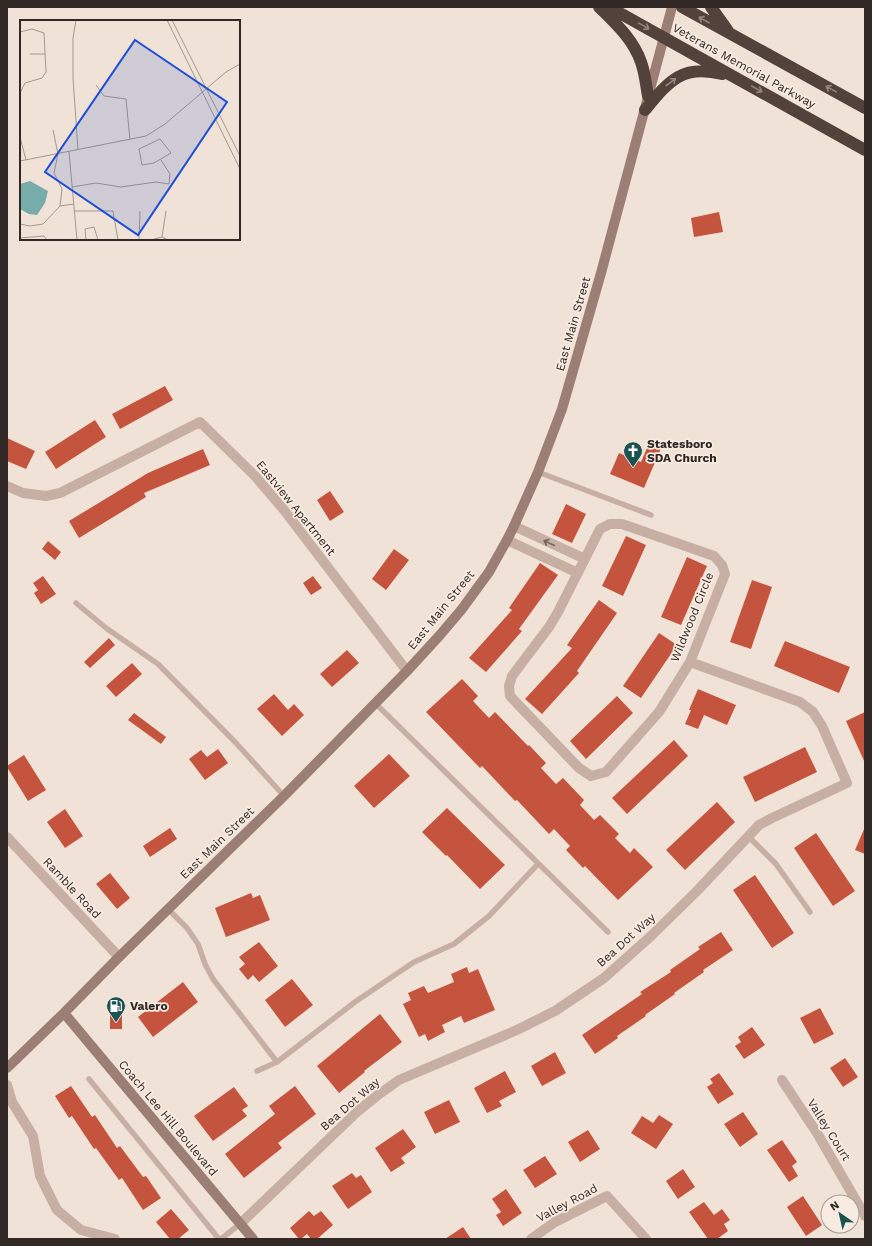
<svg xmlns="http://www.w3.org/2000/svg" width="872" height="1246" font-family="'Work Sans',sans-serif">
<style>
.building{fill:#c5543f}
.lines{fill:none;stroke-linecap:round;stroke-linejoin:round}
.lane{stroke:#c7b0a3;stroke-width:5.5}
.street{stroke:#c7b0a3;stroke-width:10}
.secondary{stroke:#9b7f74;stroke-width:10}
.highway{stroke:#53413c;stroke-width:12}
.oneway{stroke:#95857e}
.oneway2{stroke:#75655e}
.labels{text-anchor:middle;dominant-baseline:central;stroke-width:3.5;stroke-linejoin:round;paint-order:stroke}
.street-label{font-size:12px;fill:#322825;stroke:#f8ece2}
.poi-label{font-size:12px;font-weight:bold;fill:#322825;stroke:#f8ece2;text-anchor:start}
.inset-road{fill:none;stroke:#a4988f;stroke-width:1}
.view{fill:#1d4ed8;fill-opacity:0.15;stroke:#1d4ed8;stroke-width:2}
.inset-edge{fill:none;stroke:#322825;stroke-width:2}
</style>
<rect width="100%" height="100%" fill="#f0e2d6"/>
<!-- building -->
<path class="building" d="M719,212l4,20 -29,5 -3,-19z
M165,386l8,14 -53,29 -8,-15z
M95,420l11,17 -50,32 -11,-17z
M7,438l28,13 -9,18 -19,-8z
M650,441l12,5 -18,42 -34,-14 9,-21 22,9z
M203,449l7,16 -66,28 2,4 -67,41 -10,-17 79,-48z
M330,491l14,21 -14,9 -13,-21z
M566,504l20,10 -14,29 -20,-9z
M626,536l20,9 -23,51 -21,-10z
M48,541l13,11 -6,8 -13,-11z
M394,549l15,11 -23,30 -14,-11z
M687,557l20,9 -26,59 -20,-8z
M540,563l18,12 -39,54 3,2 -36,41 -17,-14 43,-48 -3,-2z
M43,576l13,18 -15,10 -7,-11 4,-3 -5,-7z
M313,576l9,12 -11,7 -8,-12z
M752,580l20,7 -21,62 -21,-7z
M599,600l18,13 -40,58 2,2 -37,41 -17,-15 47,-51 -5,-3z
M659,633l18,12 -36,53 -18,-12z
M109,638l6,7 -25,23 -6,-6z
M785,641l65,26 -11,26 -65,-27z
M347,650l12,13 -27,24 -12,-13z
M132,663l10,11 -26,23 -10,-11z
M462,679l16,17 -5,5 16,17 6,-6 33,34 1,-1 17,18 -5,5 15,16 7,-6 21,22 -4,5 14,15 6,-5 19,19 -4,4 15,15 4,-5 19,19 -35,33 -33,-34 -2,2 -17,-18 4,-4 -16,-17 -5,5 -32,-34 -2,1 -33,-35 -2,2 -54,-56z
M698,689l38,16 -9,20 -23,-10 -6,14 -13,-5 6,-14h-2z
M274,694l14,16 6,-6 10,11 -22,21 -25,-27z
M617,696l16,17 -47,46 -16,-18z
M865,712v51l-19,-42z
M134,713l32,24 -5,7 -33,-24z
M674,740l14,16 -61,58 -15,-16z
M805,747l12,25 -62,30 -12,-25z
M218,749l10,14 -23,17 -16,-21 12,-9 6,7z
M389,754l21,22 -36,32 -20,-22z
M24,755l22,35 -18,11 -21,-34v-1z
M717,802l18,20 -50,48 -19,-20z
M447,808l58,57 -25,24 -33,-34 -1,1 -24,-24z
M65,809l18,27 -18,12 -18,-26z
M865,827v27l-10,-4z
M170,828l7,11 -27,18 -7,-11z
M816,833l39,58 -22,15 -39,-58z
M110,873l20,25 -13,11 -21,-25z
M755,875l39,58 -22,15 -39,-58z
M251,893l2,5 7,-3 10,25 -44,17 -11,-29z
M721,932l12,18 -30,20 1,2 -30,21 1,1 -30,21 1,1 -29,20 1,2 -23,16 -13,-19 60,-41 -2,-2 31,-20 -1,-2 30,-21 -2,-2z
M259,942l19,24 -19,16 -6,-7 -5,5 -9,-11 6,-5 -6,-7z
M467,967l2,6 9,-4 17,41 -31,13 -3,-7 -19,9 3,7 -17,9 -3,-7 -6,3 -16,-33 8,-4 -3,-7 16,-7 4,7 26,-11 -3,-8z
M292,979l21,26 -28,22 -20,-27z
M183,982l15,20 -45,35 -15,-20z
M820,1008l14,26 -20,10 -14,-26z
M122,1013v16h-12v-15z
M380,1014l22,28 -38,29 1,1 -26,21 -22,-27z
M752,1027l13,18 -21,14 -9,-13 6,-4 -3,-5z
M555,1052l11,21 -24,13 -11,-20z
M845,1058l13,19 -15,10 -13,-19z
M505,1071l11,21 -17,9 3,5 -15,7 -13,-25z
M719,1073l15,21 -16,10 -11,-17 6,-4 -3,-4z
M71,1086l21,31 3,-2 22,33 3,-2 23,31 3,-1 15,22 -18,12 -21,-32 -3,2 -23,-32 -2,1 -22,-33 -3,2 -14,-22z
M295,1086l21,28 -38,29 4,5 -38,30 -19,-24 50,-40 -6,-8z
M234,1087l14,19 -6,4 5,6 -34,25 -19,-25z
M449,1100l11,22 -25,12 -11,-22z
M743,1112l15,22 -18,13 -16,-23z
M659,1115l14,9 -17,25 -25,-16 11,-17 11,7z
M403,1129l13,18 -15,11 4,5 -14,9 -16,-24z
M588,1130l12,19 -20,13 -12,-20z
M782,1140l15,22 -5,4 6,10 -9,6 -22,-32z
M545,1156l12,18 -22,14 -12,-18z
M683,1169l12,18 -17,12 -12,-18z
M352,1173l4,5 5,-3 11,17 -24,17 -16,-23z
M506,1189l16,24 -19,13 -7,-11 5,-3 -9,-13z
M803,1196l19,29 -16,11 -19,-29z
M704,1202l10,13 8,-6 8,11 -6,4 4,7 -11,8h-9l-19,-27z
M171,1209l18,21 -11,9h-8l-14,-17z
M309,1211l5,5 7,-5 12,14 -16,14h-6l-4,-5 -6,5h-2l-9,-11z
M463,1227l8,12h-26z"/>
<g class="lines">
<!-- lane -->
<path class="lane" d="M538,472l113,43
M76,603l30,25 52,36 78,79 48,53
M375,703l233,229
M748,836l28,28 34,48
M168,909l19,19 11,16 7,20 8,15 64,83
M257,1071l20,-9 78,-60 59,-40 40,-18 35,-28 49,-52
M89,1079l130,160
M221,1239l19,-15"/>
<!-- street -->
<path class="street" d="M7,486l16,7 23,3 14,-3 140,-71 55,54 29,34 123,161
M610,524h12l92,32 8,9 3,9 -35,88 -31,50 -53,60 -15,4 -12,-8 -69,-72 -1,-10 3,-10 37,-49 9,-15 42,-83z
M514,526l71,33
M507,540l71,33
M7,837l112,120
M782,1080l35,53 48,83
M7,1085l5,17 21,34 7,40 17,34 24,20 34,9
M240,1224l118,-113 20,-16 21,-15 118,-50 38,-19 49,-33 47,-42 46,-45 62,-66 13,-7 75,-35 -25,-57 -9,-14 -13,-10 -110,-40
M531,1239l24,-17 52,-26 39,43"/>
<!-- secondary -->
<path class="secondary" d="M64,1013l189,226
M7,1068l57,-55 55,-56 165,-161 123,-125 33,-36 22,-26 27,-37 18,-32 7,-14 24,-54 24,-63 39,-136 71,-266"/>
<!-- highway -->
<path class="highway" d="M599,7c17,17 34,32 42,55 4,11 5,23 7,34
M609,7l256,143
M682,7l183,101
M711,7l17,24
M645,110c24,-29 37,-46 77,-36"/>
</g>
<!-- one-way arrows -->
<defs><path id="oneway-shaft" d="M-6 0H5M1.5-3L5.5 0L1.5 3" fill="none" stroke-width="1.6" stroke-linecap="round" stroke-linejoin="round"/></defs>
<g class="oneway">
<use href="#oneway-shaft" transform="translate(704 20) rotate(-151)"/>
<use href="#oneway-shaft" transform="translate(644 26) rotate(29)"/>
<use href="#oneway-shaft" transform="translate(671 82) rotate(-37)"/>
<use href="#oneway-shaft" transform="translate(757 89) rotate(29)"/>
<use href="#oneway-shaft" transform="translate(831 89) rotate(-151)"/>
</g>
<use class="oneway2" href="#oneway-shaft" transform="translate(549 543) rotate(-155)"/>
<!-- icons -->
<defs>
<symbol id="church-pin" viewBox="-11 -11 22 30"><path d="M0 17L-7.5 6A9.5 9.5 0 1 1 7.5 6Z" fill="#1b5352" stroke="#f8ece2"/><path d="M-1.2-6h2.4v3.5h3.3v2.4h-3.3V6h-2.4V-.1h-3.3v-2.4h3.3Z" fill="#fff"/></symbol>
<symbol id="fuel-pin" viewBox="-11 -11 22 30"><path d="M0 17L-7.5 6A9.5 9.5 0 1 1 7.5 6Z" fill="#1b5352" stroke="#f8ece2"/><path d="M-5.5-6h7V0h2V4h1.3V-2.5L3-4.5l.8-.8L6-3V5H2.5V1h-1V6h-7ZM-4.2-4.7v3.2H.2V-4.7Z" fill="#fff"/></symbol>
</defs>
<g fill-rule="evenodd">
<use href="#church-pin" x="622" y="440" width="22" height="30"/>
<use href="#fuel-pin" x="105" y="995" width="22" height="30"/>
</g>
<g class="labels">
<!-- street labels -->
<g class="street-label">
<text transform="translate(744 66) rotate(29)">Veterans Memorial Parkway</text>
<text transform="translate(573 324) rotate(-74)">East Main Street</text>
<text transform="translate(296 508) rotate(51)">Eastview Apartment</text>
<text transform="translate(441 610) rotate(-51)">East Main Street</text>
<text transform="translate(692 617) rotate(-68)">Wildwood Circle</text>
<text transform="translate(217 843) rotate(-44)">East Main Street</text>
<text transform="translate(72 888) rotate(47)">Ramble Road</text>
<text transform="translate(626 940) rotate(-42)">Bea Dot Way</text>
<text transform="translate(350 1104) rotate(-41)">Bea Dot Way</text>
<text transform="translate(168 1118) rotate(50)">Coach Lee Hill Boulevard</text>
<text transform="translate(829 1130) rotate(58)">Valley Court</text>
<text transform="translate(567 1203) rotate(-28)">Valley Road</text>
</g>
<!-- poi labels -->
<g class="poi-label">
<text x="647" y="444">Statesboro<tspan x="647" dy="14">SDA Church</tspan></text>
<text x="130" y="1006">Valero</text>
</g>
</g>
<!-- overview -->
<g transform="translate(20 20)">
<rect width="220" height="220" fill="#f0e2d6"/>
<path d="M10,161l18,10 -3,12 -8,12 -8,-1 -9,-5v-25z" fill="#76acaa"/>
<path class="inset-road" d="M56,0l-3,18v40l5,72M147,0l73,149M152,0l68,136M0,12l12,-3 12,4 2,39 -4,6 -17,5 -5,10M10,34h15M76,65l8,11 22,3 4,41M33,110l5,24 -4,19 8,16 -2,17M0,117l6,23M140,119l11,14 -17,10 -12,2 -3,-16zM49,132l8,88M0,141l126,-25 19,-12 61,-52 14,-8M52,167l24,-4 25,4 35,-5 13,2 1,-10 -9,-14M55,191h38l5,29M0,204l10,2 13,-2 17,-18 14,-2M142,217l4,-26M0,218l24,-2 3,4M66,220l-1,-11 9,-2 4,13M119,220l1,-29M131,220l11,-3 6,3"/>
<path class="view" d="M115,20l92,62 -89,133 -93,-63z"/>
<rect width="220" height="220" class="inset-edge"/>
</g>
<!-- border -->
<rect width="872" height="1246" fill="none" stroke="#322825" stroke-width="16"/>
<!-- north arrow -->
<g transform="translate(840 1214) rotate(326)"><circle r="19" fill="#f8ece2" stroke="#a99e96"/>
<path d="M0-3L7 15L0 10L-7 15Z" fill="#1b5352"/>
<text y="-6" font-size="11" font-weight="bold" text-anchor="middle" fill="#322825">N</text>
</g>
</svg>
